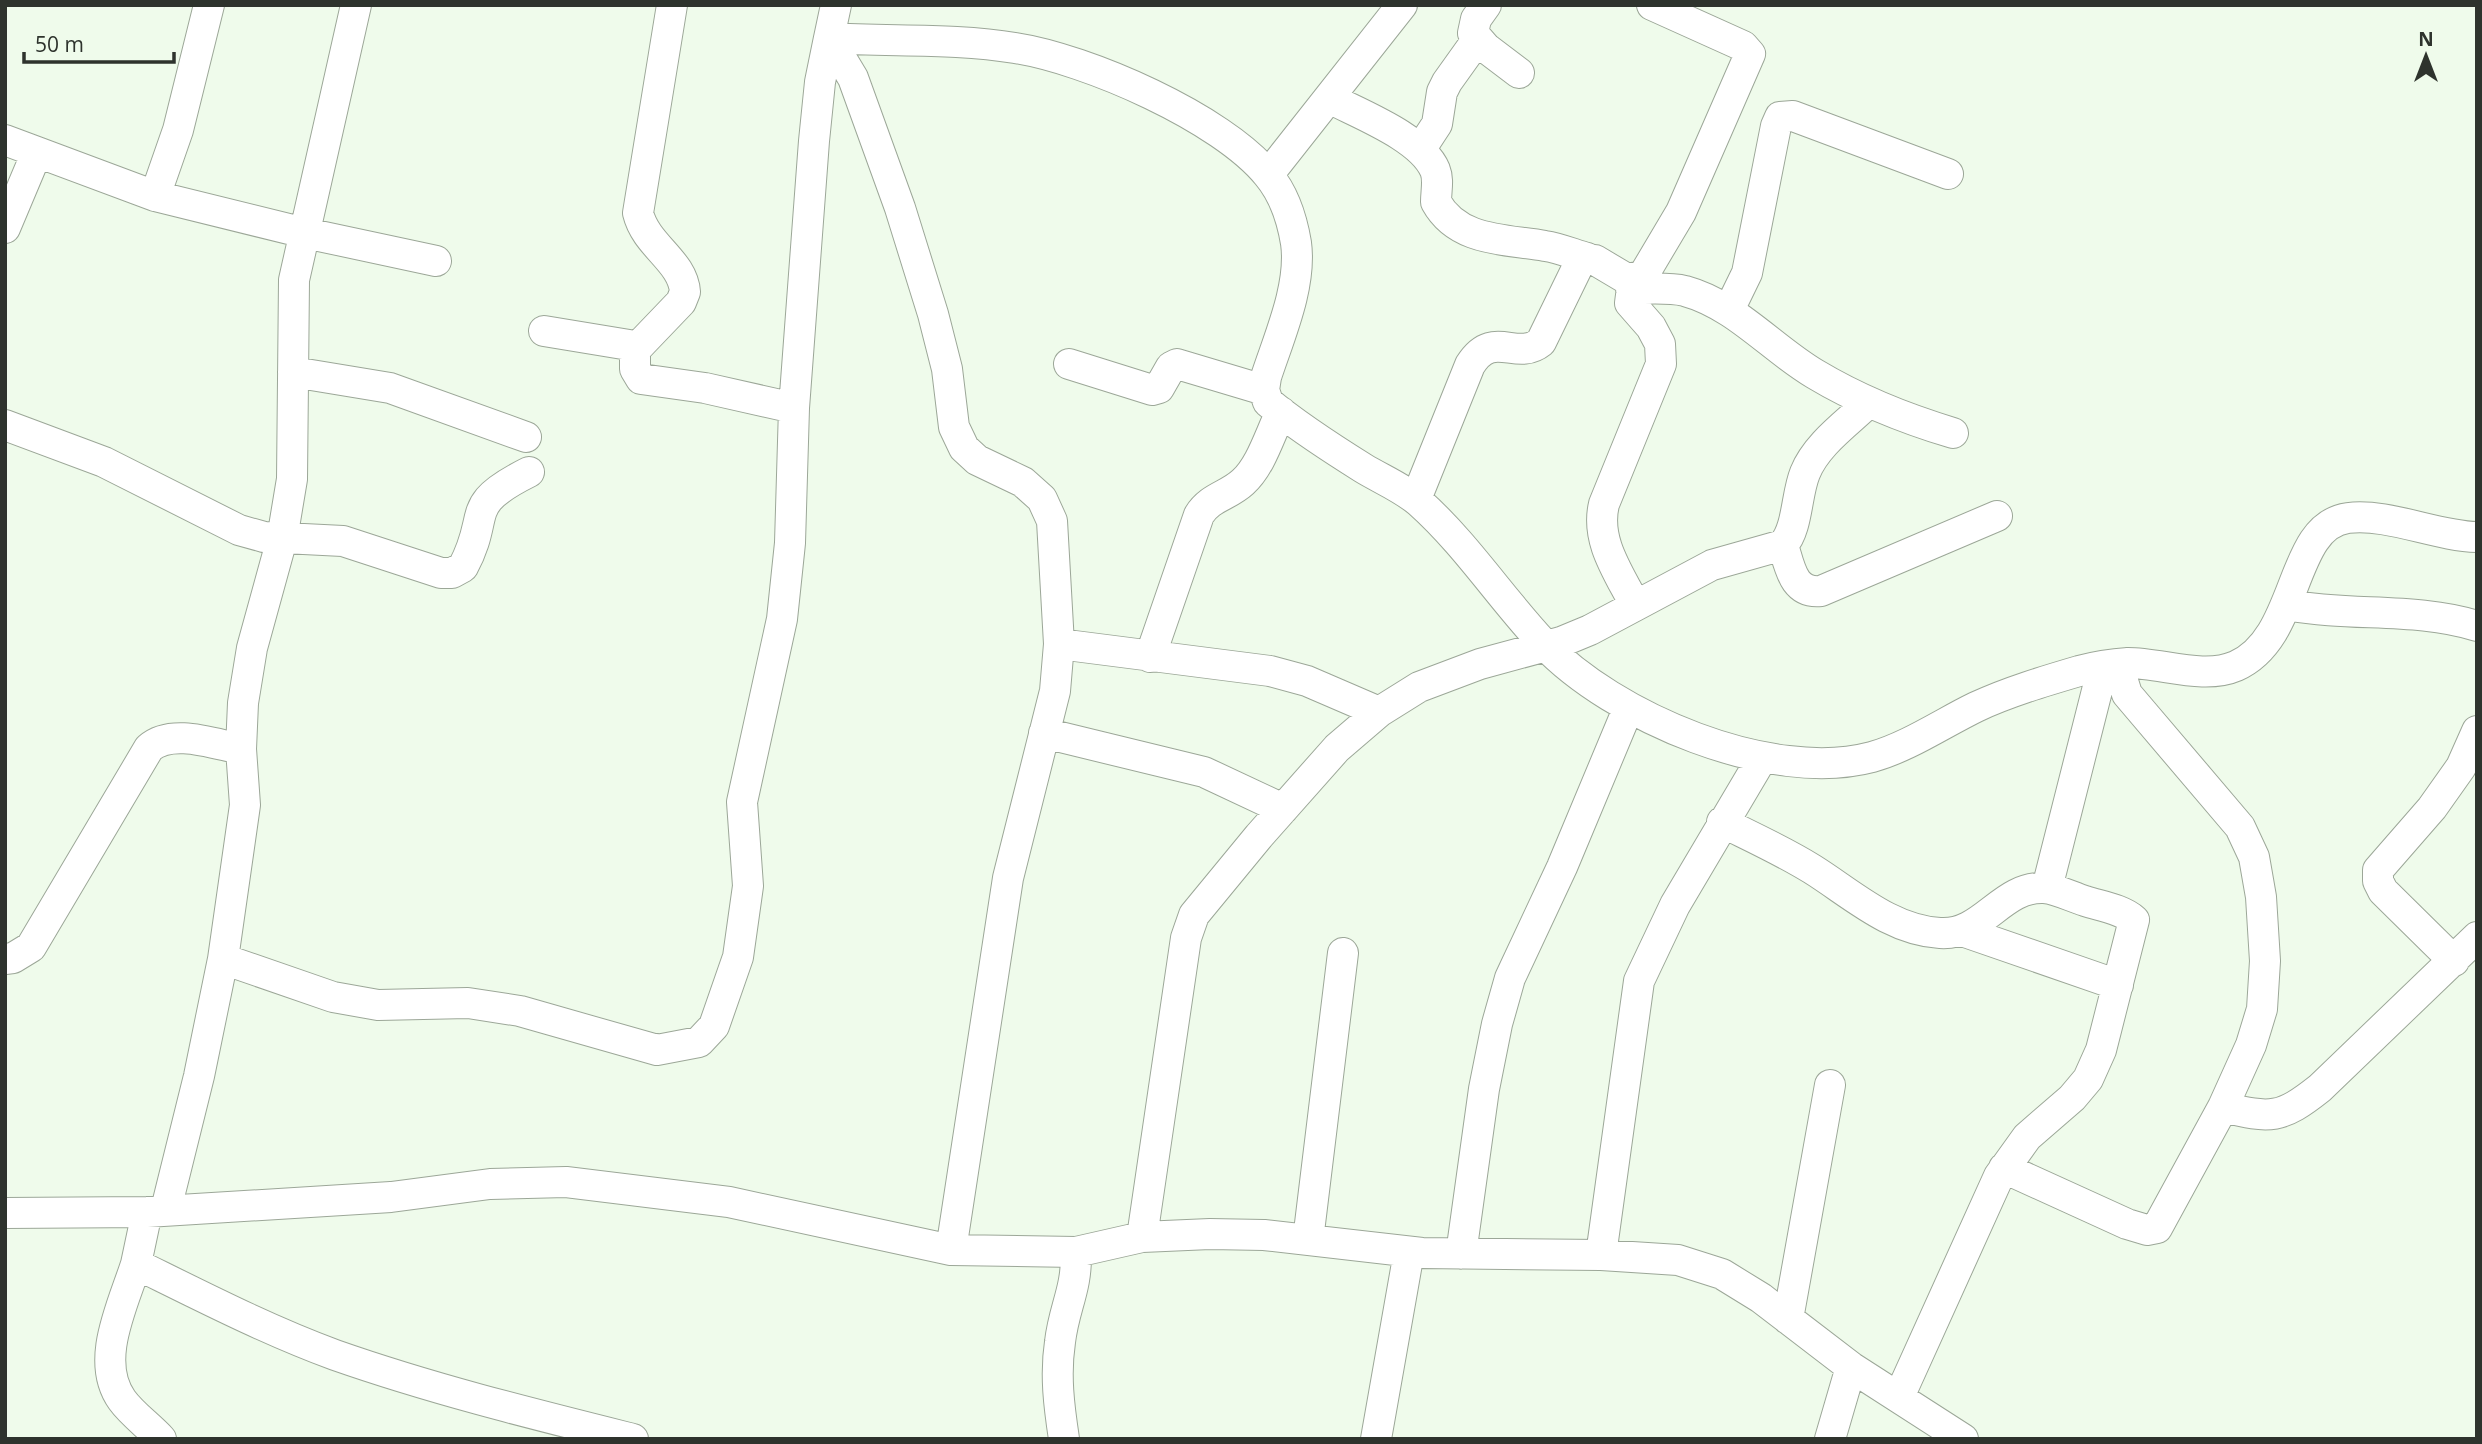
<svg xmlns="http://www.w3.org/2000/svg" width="2482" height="1444" font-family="'Open Sans',sans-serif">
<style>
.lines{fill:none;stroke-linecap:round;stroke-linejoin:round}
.minor-casing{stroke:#9ca798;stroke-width:32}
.minor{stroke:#fff;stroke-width:30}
</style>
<rect width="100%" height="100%" fill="#effbeb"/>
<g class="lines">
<defs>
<path id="minor" d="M836,5l-7,33c62,4 126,0 186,10 72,11 207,70 253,127 16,19 24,44 28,68 6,43 -17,94 -30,134l-2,13 4,12c30,25 63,46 95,66 18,11 40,20 56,34 47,42 81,95 124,141 70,74 228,141 329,114 36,-10 71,-34 104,-50 32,-15 69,-26 103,-36 15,-4 34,-7 49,-8 34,0 76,17 108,3 65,-29 52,-140 112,-148 40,-5 88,18 129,19
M1486,5l-10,14 -3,14 13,15 33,25
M1329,98c30,16 92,39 106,72 4,10 1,21 1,32 22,40 70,37 109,44 14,2 28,8 42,12
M5,140l150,56 150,37 131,28
M1420,150l17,-26 5,-32 5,-10 30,-42
M1268,175l134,-170
M155,196l23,-66 31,-125
M5,228l32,-76
M1633,280l-3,23 21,24 9,17 1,20 -57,140c-9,37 15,69 31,101
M1631,289c17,0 37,-2 54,2 51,14 86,57 130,83 45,27 88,44 138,59
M1729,310l18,-37 29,-147 4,-9 13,-1 155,58
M544,331l85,14 6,5v19l6,10 64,9 89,20
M635,350l46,-48 4,-10c-2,-31 -39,-46 -47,-79l34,-208
M1069,364l83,26 7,-2 12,-21 6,-3 87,26
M293,372l97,16 136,49
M5,425l99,37 135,68 25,7 79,4 98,32h11l11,-6c29,-54 -2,-61 66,-95
M1416,499l54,-134c23,-37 46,-3 71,-23l40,-82h14l32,19 16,-3 38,-64 69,-158 -7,-8 -91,-41
M1783,545c7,22 10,49 38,46l176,-75
M2288,605c63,12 128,2 189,21
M1059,644l211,27 37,10 72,31
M1150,657l49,-142c11,-18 29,-19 44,-33 18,-16 27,-48 38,-70
M1044,733l160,39 79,37
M1722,822c30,15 61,29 90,47 40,25 78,61 128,64 43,3 61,-47 104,-45 13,1 28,9 41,13 15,5 37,8 49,19l-33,130 -13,29 -16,19 -45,39 -28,39 -100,221
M2047,888l56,-221
M1962,931l156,54
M5,959l8,-1 18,-11 118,-199c23,-20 65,-4 92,1
M223,959l22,-154 -4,-56 2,-46 9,-55 30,-109 10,-60 2,-199 62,-275
M2454,961l-71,-70 -5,-10v-11l54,-62 29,-41 16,-36
M2223,1107c48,12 58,12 97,-19l157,-151
M2004,1168l123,56 20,6 10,-2 66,-121 28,-62 11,-36 3,-48 -4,-64 -7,-40 -14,-30 -113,-133 -5,-16 5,-15
M166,1209l33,-133 24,-117 110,38 45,8 90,-2 52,8 137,39 42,-8 15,-16 24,-69 10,-71 -6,-84 40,-183 8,-76 4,-135 20,-267 6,-59 9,-44 24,40 47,130 33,106 14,55 7,58 10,21 13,12 46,22 19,17 10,22 7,123 -4,47 -47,187 -57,372
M147,1212l-11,52c65,32 131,66 199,91 97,34 198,59 298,84
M5,1213l142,-1 244,-15 99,-13 76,-2 163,20 222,48 125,2 66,-15 68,-3 54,1 158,18 179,2 77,5 44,14 39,24 90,69 112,72
M1142,1237l44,-299 8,-23 65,-79 78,-88 42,-36 40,-25 61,-23 81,-22 29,-12 122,-65 71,-20c15,-17 13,-50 22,-72 11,-28 41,-49 62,-69
M1308,1240l35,-287
M1461,1254l23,-165 13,-65 13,-46 52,-111 66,-158
M1601,1255l38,-274 36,-76 87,-147
M136,1264c-13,41 -42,97 -14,136 10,14 27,26 39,39
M1788,1319l42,-234
M1064,1439c-5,-33 -9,-64 -4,-97 4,-35 17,-52 16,-90
M1376,1439l33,-187
M1830,1439l21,-72"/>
</defs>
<!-- minor casing -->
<use href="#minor" class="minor-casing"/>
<!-- minor -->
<use href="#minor" class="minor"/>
</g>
<!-- border -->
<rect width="2482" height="1444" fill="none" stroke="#2e332d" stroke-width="14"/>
<!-- north arrow -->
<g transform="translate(2426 56)" stroke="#effbeb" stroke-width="5" paint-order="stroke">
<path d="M0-5L12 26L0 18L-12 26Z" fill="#2e332d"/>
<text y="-10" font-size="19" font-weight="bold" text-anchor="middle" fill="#2e332d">N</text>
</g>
<!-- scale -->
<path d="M24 52v10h150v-10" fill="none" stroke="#2e332d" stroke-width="3.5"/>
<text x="35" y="52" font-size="21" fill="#2e332d" stroke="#effbeb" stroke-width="5" paint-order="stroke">50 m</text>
</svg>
